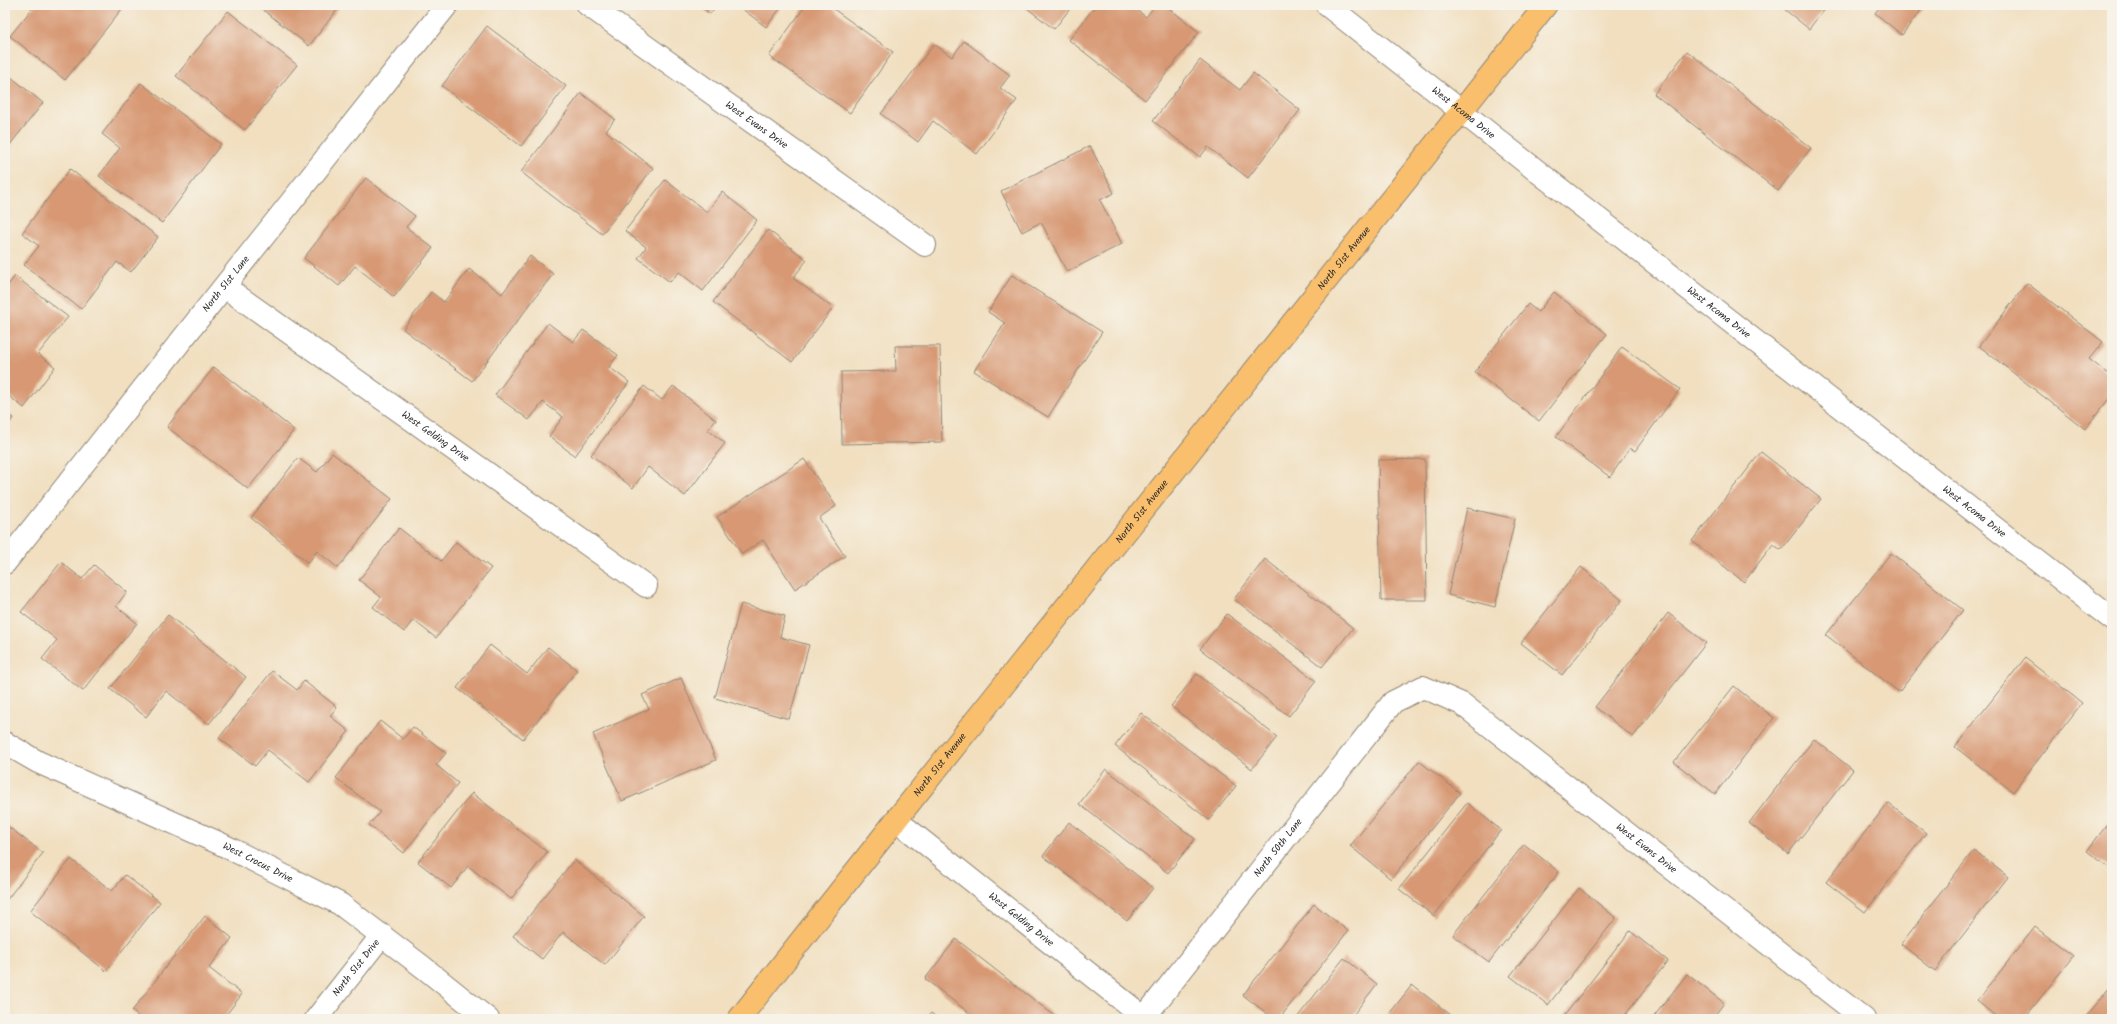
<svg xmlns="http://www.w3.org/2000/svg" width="2117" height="1024" font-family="Kalam,sans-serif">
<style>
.building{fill:#d79873}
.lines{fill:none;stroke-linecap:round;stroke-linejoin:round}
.minor-casing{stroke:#8e8576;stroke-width:24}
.tertiary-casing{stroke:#8e8576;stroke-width:24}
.primary-casing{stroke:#8e8576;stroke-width:24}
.minor{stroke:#fff;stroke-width:22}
.tertiary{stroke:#fff;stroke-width:22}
.primary{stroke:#f9bf6d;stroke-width:22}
.labels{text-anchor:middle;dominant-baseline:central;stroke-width:4;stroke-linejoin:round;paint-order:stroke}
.street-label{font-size:10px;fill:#2b2b2b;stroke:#f7f3e8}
</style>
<rect width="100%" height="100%" fill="#f7f3e8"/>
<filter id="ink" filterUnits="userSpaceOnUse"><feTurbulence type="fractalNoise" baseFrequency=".025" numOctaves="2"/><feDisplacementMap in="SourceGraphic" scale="8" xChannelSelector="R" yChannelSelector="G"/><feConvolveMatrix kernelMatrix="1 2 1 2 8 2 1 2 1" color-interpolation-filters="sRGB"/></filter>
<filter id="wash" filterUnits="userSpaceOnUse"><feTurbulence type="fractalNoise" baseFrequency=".012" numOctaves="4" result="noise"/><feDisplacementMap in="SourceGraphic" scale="16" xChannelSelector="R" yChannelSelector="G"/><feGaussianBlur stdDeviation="0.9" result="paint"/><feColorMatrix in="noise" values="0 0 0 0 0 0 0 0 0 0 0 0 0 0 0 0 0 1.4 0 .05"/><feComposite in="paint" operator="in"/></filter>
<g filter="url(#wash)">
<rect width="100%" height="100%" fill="#f1dfc0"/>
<g id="blocks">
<!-- building -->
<path class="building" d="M35,5h90l-60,75 -55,-44z
M257,5h84l-32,41z
M699,5h18l-7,9z
M737,5h46l-17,22z
M806,5h22l65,47 -43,61 -81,-57z
M1023,5h50l-19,24z
M1096,5h34l16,12 9,-12h10l34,27 -54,68 -76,-60z
M1779,5h42l4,3 -16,21z
M1881,5h44l-23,30 -27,-22z
M228,11l69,54 -52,65 -69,-54z
M487,26l79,60 -45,60 -79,-60z
M964,41l46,34 -10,13 17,12 -40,54 -44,-33 -15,21 -37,-28 53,-70 18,13z
M1687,51l124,97 -33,43 -124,-97z
M1200,60l40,30 13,-17 47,37 -52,68 -40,-31 -8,10 -47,-36z
M5,72l38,31 -38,48z
M141,83l80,61 -59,79 -63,-47 21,-28 -18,-14z
M581,93l34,26 -9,12 47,37 -51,66 -81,-62z
M1090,146l24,47 -14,7 22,44 -55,28 -26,-50 -19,10 -21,-41z
M70,169l88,68 -27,35 -14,-10 -36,47 -57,-44 15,-19 -17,-13z
M366,178l49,38 -9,11 27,21 -39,49 -39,-31 -16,20 -35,-28z
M665,180l42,32 15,-20 35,28 -54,71 -24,-19 -9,10 -32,-24 8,-11 -21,-16z
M768,230l39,30 -14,18 40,30 -41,54 -79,-60z
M530,256l23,18 -81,107 -69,-52 28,-37 13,10 25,-33 33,25z
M1012,275l90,57 -54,85 -74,-46 31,-48 -17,-11z
M15,276l53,41 -30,37 17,13 -31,41 -19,-15v-104z
M2027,283l76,59 -14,17 23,18v18l-27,34 -106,-83z
M1554,292l53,42 -68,87 -64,-49 53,-68 10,8z
M548,323l25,19 10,-12 35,25 -9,12 20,15 -54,74 -26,-20 14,-19 -20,-15 -14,18 -34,-25z
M895,346h45l2,96 -100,2 -1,-72 55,-1z
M1622,347l58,42 -45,62 -5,-3 -20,29 -54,-40z
M214,367l80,63 -46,59 -81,-62z
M644,386l18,14 11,-14 43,34 -8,10 17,13 -40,53 -37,-29 -15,21 -42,-33z
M5,412l8,6 -8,11z
M1761,452l60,47 -40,51 -8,-6 -29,38 -52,-41z
M332,453l60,46 -54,69 -21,-17 -9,12 -57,-45 47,-60 19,14z
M804,459l32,47 -17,12 26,38 -50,33 -32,-49 -21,14 -25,-37z
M1425,459l2,141h-46l-3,-140z
M1467,508l48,11 -20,88 -47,-12z
M399,528l42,33 15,-19 35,26 -55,70 -23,-18 -9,12 -31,-25 8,-10 -22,-17z
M1891,553l72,57 -64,82 -73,-57z
M1265,559l88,69 -31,39 -88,-68z
M61,562l21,17 12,-14 33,27 -11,14 21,17 -54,68 -41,-32 15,-19 -36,-28z
M1581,567l41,33 -60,75 -41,-32z
M741,604l44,12 -5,21 29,8 -20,74 -74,-21z
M1668,613l38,30 -73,94 -38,-30z
M1227,614l89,67 -27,35 -89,-67z
M168,615l78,62 -37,47 -43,-33 -20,26 -36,-28z
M490,645l37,29 21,-27 29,23 -54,69 -66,-51z
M2025,658l57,45 -69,89 -58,-45z
M272,671l25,19 7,-9 33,26 -7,9 19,15 -40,51 -41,-32 -13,16 -36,-28z
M1197,674l80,63 -25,32 -81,-63z
M681,678l35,82 -94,41 -29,-67 56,-25 -7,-14z
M1734,686l40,32 -59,76 -41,-32z
M1141,713l95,73 -27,34 -94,-74z
M380,721l23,18 10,-12 33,26 -10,12 22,18 -54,70 -35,-28 11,-13 -44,-34z
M1814,739l39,31 -65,84 -39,-31z
M1419,761l41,32 -69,86 -41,-33z
M1106,769l89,70 -27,34 -89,-69z
M472,793l75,59 -36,47 -43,-33 -17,22 -33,-26z
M1467,803l34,27 -67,86 -35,-27z
M1888,803l38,30 -61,79 -39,-30z
M2112,818v52l-25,-19z
M1069,822l84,66 -26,33 -84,-65z
M6,825l37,28 -38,49v-76z
M1524,844l35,28 -70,90 -36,-27z
M1974,850l34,27 -73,94 -34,-27z
M71,859l41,32 13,-16 35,27 -54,69 -76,-60z
M574,860l70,56 -39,49 -42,-33 -21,27 -29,-23z
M1579,888l37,30 -68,87 -38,-29z
M1314,904l34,27 -69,88h-5l-31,-24z
M205,916l27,22 -23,30 33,26 -19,25h-82l-9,-8z
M2035,927l38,29 -49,63h-25l-22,-18z
M1630,931l38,30 -46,58h-54l-4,-3z
M956,939l100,78 -2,2h-77l-52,-40z
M1344,958l33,26 -27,35h-54z
M1687,974l37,29 -12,16h-60z
M1412,985l39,30 -3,4h-63z
M2110,987l2,1v31h-28z
M931,1013l8,6h-13z"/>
</g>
</g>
<g filter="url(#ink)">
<use href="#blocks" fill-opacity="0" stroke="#8e8576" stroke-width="1"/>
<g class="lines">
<defs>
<g id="minor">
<path id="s1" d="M588,5l337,240"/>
<path id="s2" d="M225,287l421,299"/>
<path id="s3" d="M5,563l442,-558"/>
<path id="s4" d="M5,743l33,19 183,82 119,60 83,63 65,52"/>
<path id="s5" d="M896,820l250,199"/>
<path id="s6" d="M316,1019l66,-84"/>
<path id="s7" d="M1143,1019l250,-317 30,-15 39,17 402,315"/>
</g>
<g id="tertiary">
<path id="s8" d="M1327,5l201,159 584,455"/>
</g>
<g id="primary">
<path id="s9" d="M739,1019l157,-199 650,-815"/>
</g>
</defs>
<!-- minor casing -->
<use href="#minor" class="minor-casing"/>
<!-- tertiary casing -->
<use href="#tertiary" class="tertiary-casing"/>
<!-- primary casing -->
<use href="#primary" class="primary-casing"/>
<!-- minor -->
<use href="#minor" class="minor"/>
<!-- tertiary -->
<use href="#tertiary" class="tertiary"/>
<!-- primary -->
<use href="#primary" class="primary"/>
</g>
</g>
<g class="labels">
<!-- street labels -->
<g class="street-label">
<text stroke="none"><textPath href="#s8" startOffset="174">West Acoma Drive</textPath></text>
<text stroke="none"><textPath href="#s1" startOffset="207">West Evans Drive</textPath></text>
<text stroke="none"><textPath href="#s9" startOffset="972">North 51st Avenue</textPath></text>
<text stroke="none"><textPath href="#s3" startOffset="356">North 51st Lane</textPath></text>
<text stroke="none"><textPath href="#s8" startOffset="498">West Acoma Drive</textPath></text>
<text stroke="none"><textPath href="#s2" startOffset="258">West Gelding Drive</textPath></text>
<text stroke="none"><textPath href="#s9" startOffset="648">North 51st Avenue</textPath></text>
<text stroke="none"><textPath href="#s8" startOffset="822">West Acoma Drive</textPath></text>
<text stroke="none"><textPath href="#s9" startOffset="324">North 51st Avenue</textPath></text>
<text stroke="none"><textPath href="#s7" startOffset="218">North 50th Lane</textPath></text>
<text stroke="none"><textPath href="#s7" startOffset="714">West Evans Drive</textPath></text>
<text stroke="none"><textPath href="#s4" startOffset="280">West Crocus Drive</textPath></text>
<text stroke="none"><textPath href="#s5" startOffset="160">West Gelding Drive</textPath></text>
<text stroke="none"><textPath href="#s6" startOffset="65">North 51st Drive</textPath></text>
</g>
</g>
<!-- margin -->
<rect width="2117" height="1024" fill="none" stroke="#f7f3e8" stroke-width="20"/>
</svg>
